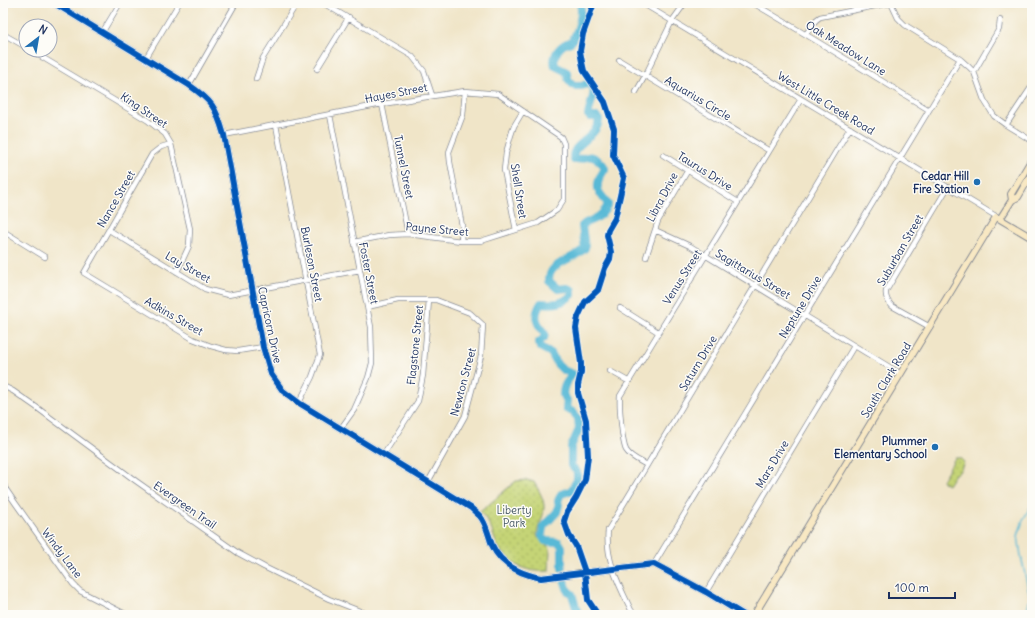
<svg xmlns="http://www.w3.org/2000/svg" width="1035" height="618" font-family="Delius,sans-serif">
<style>
.park{fill:url(#park-dots);stroke:#70826a}
.lines{fill:none;stroke-linecap:round;stroke-linejoin:round}
.stream{stroke:#58b9d6;stroke-width:1.5}
.river{stroke:#58b9d6;stroke-width:8}
.street-casing{stroke:#868a93;stroke-width:6}
.secondary-casing{stroke:#868a93;stroke-width:8}
.street{stroke:#fff;stroke-width:4.5}
.secondary{stroke:#f8e8c3;stroke-width:6}
.cycleway-casing{stroke:#fdfcf7;stroke-width:8}
.cycleway{stroke:#0057b8;stroke-width:6}
.poi-dot{fill:#1f6fb2;stroke:#fdfcf7;stroke-width:1.5}
.labels{text-anchor:middle;dominant-baseline:central;stroke-width:3;stroke-linejoin:round;paint-order:stroke}
.street-label{font-size:11px;fill:#1b2f5e;stroke:#fdfcf7}
.poi-label{font-size:11px;font-weight:bold;fill:#1b2f5e;stroke:#fdfcf7;text-anchor:end}
.park-label{font-size:11px;fill:#465864;stroke:#fdfcf7}
</style>
<defs>
<pattern id="park-dots" width="8" height="8" patternUnits="userSpaceOnUse"><rect width="8" height="8" fill="#c5d476"/><path d="M2 2h.1M6 6h.1" fill="none" stroke="#a9b668" stroke-width="1.8" stroke-linecap="round"/></pattern>
</defs>
<rect width="100%" height="100%" fill="#fdfcf7"/>
<filter id="ink" filterUnits="userSpaceOnUse"><feTurbulence type="fractalNoise" baseFrequency=".025" numOctaves="2"/><feDisplacementMap in="SourceGraphic" scale="8" xChannelSelector="R" yChannelSelector="G"/><feConvolveMatrix kernelMatrix="1 2 1 2 8 2 1 2 1" color-interpolation-filters="sRGB"/></filter>
<filter id="wash" filterUnits="userSpaceOnUse"><feTurbulence type="fractalNoise" baseFrequency=".012" numOctaves="4" result="noise"/><feDisplacementMap in="SourceGraphic" scale="16" xChannelSelector="R" yChannelSelector="G"/><feGaussianBlur stdDeviation="0.9" result="paint"/><feColorMatrix in="noise" values="0 0 0 0 0 0 0 0 0 0 0 0 0 0 0 0 0 1.4 0 .05"/><feComposite in="paint" operator="in"/></filter>
<g filter="url(#wash)">
<rect width="100%" height="100%" fill="#f0e5c8"/>
<!-- park -->
<path class="park" d="M955,458h5l4,4 -4,9 -5,3 -7,11 -4,-2 -2,-3z
M527,480l7,2c4,7 11,18 10,26 0,10 -7,18 -7,28l13,12 -1,23c-21,2 -42,-6 -52,-26 -5,-13 -6,-22 -17,-33l36,-31z"/>
<g class="lines">
<!-- stream -->
<path class="stream" d="M3,614v1
M1026,615l4,-18 -9,-41 -3,-20 5,-16 9,-16"/>
<!-- river -->
<path class="river" d="M562,568v-21l-3,-5 -14,-1 -3,-5 1,-9 14,-15 2,-7 -1,-4 3,-7 10,-3 6,-11v-8l-6,-7v-18l8,-18 -1,-11 -5,-6 -7,-3 1,-9 -4,-5c0,-9 4,-14 10,-21l-10,-4 -6,-6 -6,-11 -11,-6 -1,-5 5,-4 1,-4c-9,-11 -12,-18 -4,-31 15,1 19,2 31,-8v-5l-5,-2 -9,1 -9,-8c-1,-19 25,-21 36,-33l-3,-22c4,-5 7,-4 12,-7 6,-2 12,-9 14,-15 -2,-3 -4,-5 -6,-8 -8,-8 -3,-19 3,-27 -1,-4 -2,-5 -6,-8 -10,-9 -13,-2 -25,-1 -6,-15 23,-21 25,-40l-2,-3h-7l-2,-2 6,-23 -4,-8h-4l-4,2h-8l-6,-7 -1,-7 -12,-6c-3,-11 5,-22 16,-24 7,-9 12,-28 9,-39
M564,579l4,12 4,3 5,17 3,4"/>
</g>
</g>
<g filter="url(#ink)">
<g class="lines">
<defs>
<path id="street" d="M323,3l89,53 12,15 8,24
M642,3l357,215
M753,3c59,35 118,71 176,107
M891,3l7,15 7,7 55,34 9,8 5,5 10,28 10,16 12,9 26,16
M102,33l18,-30
M3,34l23,13
M806,34l10,-14 4,-3 70,-14
M30,50l117,70 18,14 6,10 19,85 -1,17 -12,26
M146,58l33,-55
M619,60l149,90
M317,69l32,-52
M974,72l25,-43 1,-9
M256,79l7,-21 34,-55
M189,85l47,-82
M636,92l9,-16 27,-55 13,-18
M382,104l26,130
M330,115l41,212 1,36 -4,15 -14,32 -13,18
M276,125l44,230 -8,22 -13,26
M1006,125l26,-39
M224,135l158,-31 83,-13 33,3 63,43 3,7v55l-7,11 -19,13 -57,18h-20l-53,-7 -19,1 -35,7
M171,144l-10,3 -9,7 -68,119 109,66 18,7 15,4 12,1 25,-4
M663,155l75,47
M109,230l96,59 23,6 132,-25
M516,230l-12,-60 2,-17 5,-18 3,-9 9,-15
M655,230l35,16 211,128
M3,231l42,26
M461,241l1,-15 -12,-64 -1,-10 14,-37 2,-24
M646,257l12,-36 30,-51
M367,307l31,-7h38l34,13 13,12 -2,31 -16,60 -37,66
M620,308l38,24
M930,327l-38,-21c-4,-4 -7,-9 -6,-15l62,-104
M610,371l18,10
M3,386l10,5 23,16 100,74 102,72 26,14 65,32 41,16
M384,454l34,-53 5,-26 6,-75
M647,465c-7,-4 -17,-8 -21,-15 -4,-8 -7,-45 -6,-54l181,-297
M3,480l2,8 11,16 57,80 7,7 47,24
M654,564l306,-505
M706,592l148,-246
M635,615l-4,-5c-12,-25 -26,-51 -23,-80l242,-402"/>
<path id="secondary" d="M54,3l135,82c23,16 27,22 35,50l39,212 8,27 12,17 16,12 172,105c4,4 9,7 11,11 5,8 7,18 10,26 9,21 29,29 49,33l113,-14 52,28 38,23
M1032,173l-14,24 -6,3 -12,19 32,19
M1012,200l-1,-6 21,-35
M754,615l242,-398"/>
</defs>
<!-- street casing -->
<use href="#street" class="street-casing"/>
<!-- secondary casing -->
<use href="#secondary" class="secondary-casing"/>
<!-- street -->
<use href="#street" class="street"/>
<!-- secondary -->
<use href="#secondary" class="secondary"/>
<defs>
<path id="cycleway" d="M54,3l135,82c23,16 27,22 35,50l39,212 8,27 12,17 16,12 172,105c4,4 9,7 11,11 5,8 7,18 10,26 9,21 29,29 49,33l113,-14 52,28 38,23
M594,3l-11,31 -3,17 2,11 2,9 21,31 9,27 -1,26 11,23 -9,40 -7,12 -1,5 4,17 -1,7 -5,9 -7,22 -13,12 -7,15 -2,11 5,35v9l-3,13v8l8,27 2,36 -3,24 -9,18 -9,14 -3,9 5,14 7,11 9,26 3,28 10,15"/>
</defs>
<!-- cycleway casing -->
<use href="#cycleway" class="cycleway-casing"/>
<!-- cycleway -->
<use href="#cycleway" class="cycleway"/>
</g>
</g>
<!-- markers -->
<g class="poi-dot">
<circle cx="977" cy="182" r="4"/>
<circle cx="935" cy="447" r="4"/>
</g>
<g class="labels">
<!-- street labels -->
<g class="street-label">
<text transform="translate(846 48) rotate(32)">Oak Meadow Lane</text>
<text transform="translate(396 93) rotate(-11)">Hayes Street</text>
<text transform="translate(698 98) rotate(31)">Aquarius Circle</text>
<text transform="translate(826 103) rotate(31)">West Little Creek Road</text>
<text transform="translate(144 110) rotate(34)">King Street</text>
<text transform="translate(404 167) rotate(79)">Tunnel Street</text>
<text transform="translate(705 171) rotate(32)">Taurus Drive</text>
<text transform="translate(519 191) rotate(81)">Shell Street</text>
<text transform="translate(662 197) rotate(-62)">Libra Drive</text>
<text transform="translate(116 199) rotate(-60)">Nance Street</text>
<text transform="translate(437 229) rotate(5)">Payne Street</text>
<text transform="translate(900 250) rotate(-60)">Suburban Street</text>
<text transform="translate(312 264) rotate(79)">Burleson Street</text>
<text transform="translate(188 267) rotate(30)">Lay Street</text>
<text transform="translate(369 273) rotate(79)">Foster Street</text>
<text transform="translate(753 274) rotate(31)">Sagittarius Street</text>
<text transform="translate(682 277) rotate(-58)">Venus Street</text>
<text transform="translate(800 307) rotate(-59)">Neptune Drive</text>
<text transform="translate(174 316) rotate(30)">Adkins Street</text>
<text transform="translate(270 325) rotate(78)">Capricorn Drive</text>
<text transform="translate(415 345) rotate(-84)">Flagstone Street</text>
<text transform="translate(698 363) rotate(-59)">Saturn Drive</text>
<text transform="translate(886 380) rotate(-59)">South Clark Road</text>
<text transform="translate(463 382) rotate(-75)">Newton Street</text>
<text transform="translate(772 464) rotate(-59)">Mars Drive</text>
<text transform="translate(185 505) rotate(35)">Evergreen Trail</text>
<text transform="translate(62 553) rotate(53)">Windy Lane</text>
</g>
<!-- poi labels -->
<g class="poi-label">
<text x="969" y="176">Cedar Hill<tspan x="969" dy="13">Fire Station</tspan></text>
<text x="927" y="441">Plummer<tspan x="927" dy="13">Elementary School</tspan></text>
</g>
<!-- park labels -->
<g class="park-label">
<text x="514" y="510">Liberty<tspan x="514" dy="13">Park</tspan></text>
</g>
</g>
<!-- margin -->
<rect width="1035" height="618" fill="none" stroke="#fdfcf7" stroke-width="16"/>
<!-- north arrow -->
<g transform="translate(38 38) rotate(31)"><circle r="19" fill="#fdfcf7" stroke="#a3aaba"/>
<path d="M0-3L7 15L0 10L-7 15Z" fill="#1f6fb2"/>
<text y="-6" font-size="11" font-weight="bold" text-anchor="middle" fill="#1b2f5e">N</text>
</g>
<!-- scale -->
<path d="M889 592v6h66v-6" fill="none" stroke="#1b2f5e" stroke-width="2"/>
<text x="895" y="592" font-size="12" fill="#1b2f5e" stroke="#fdfcf7" stroke-width="3" paint-order="stroke">100 m</text>
</svg>
